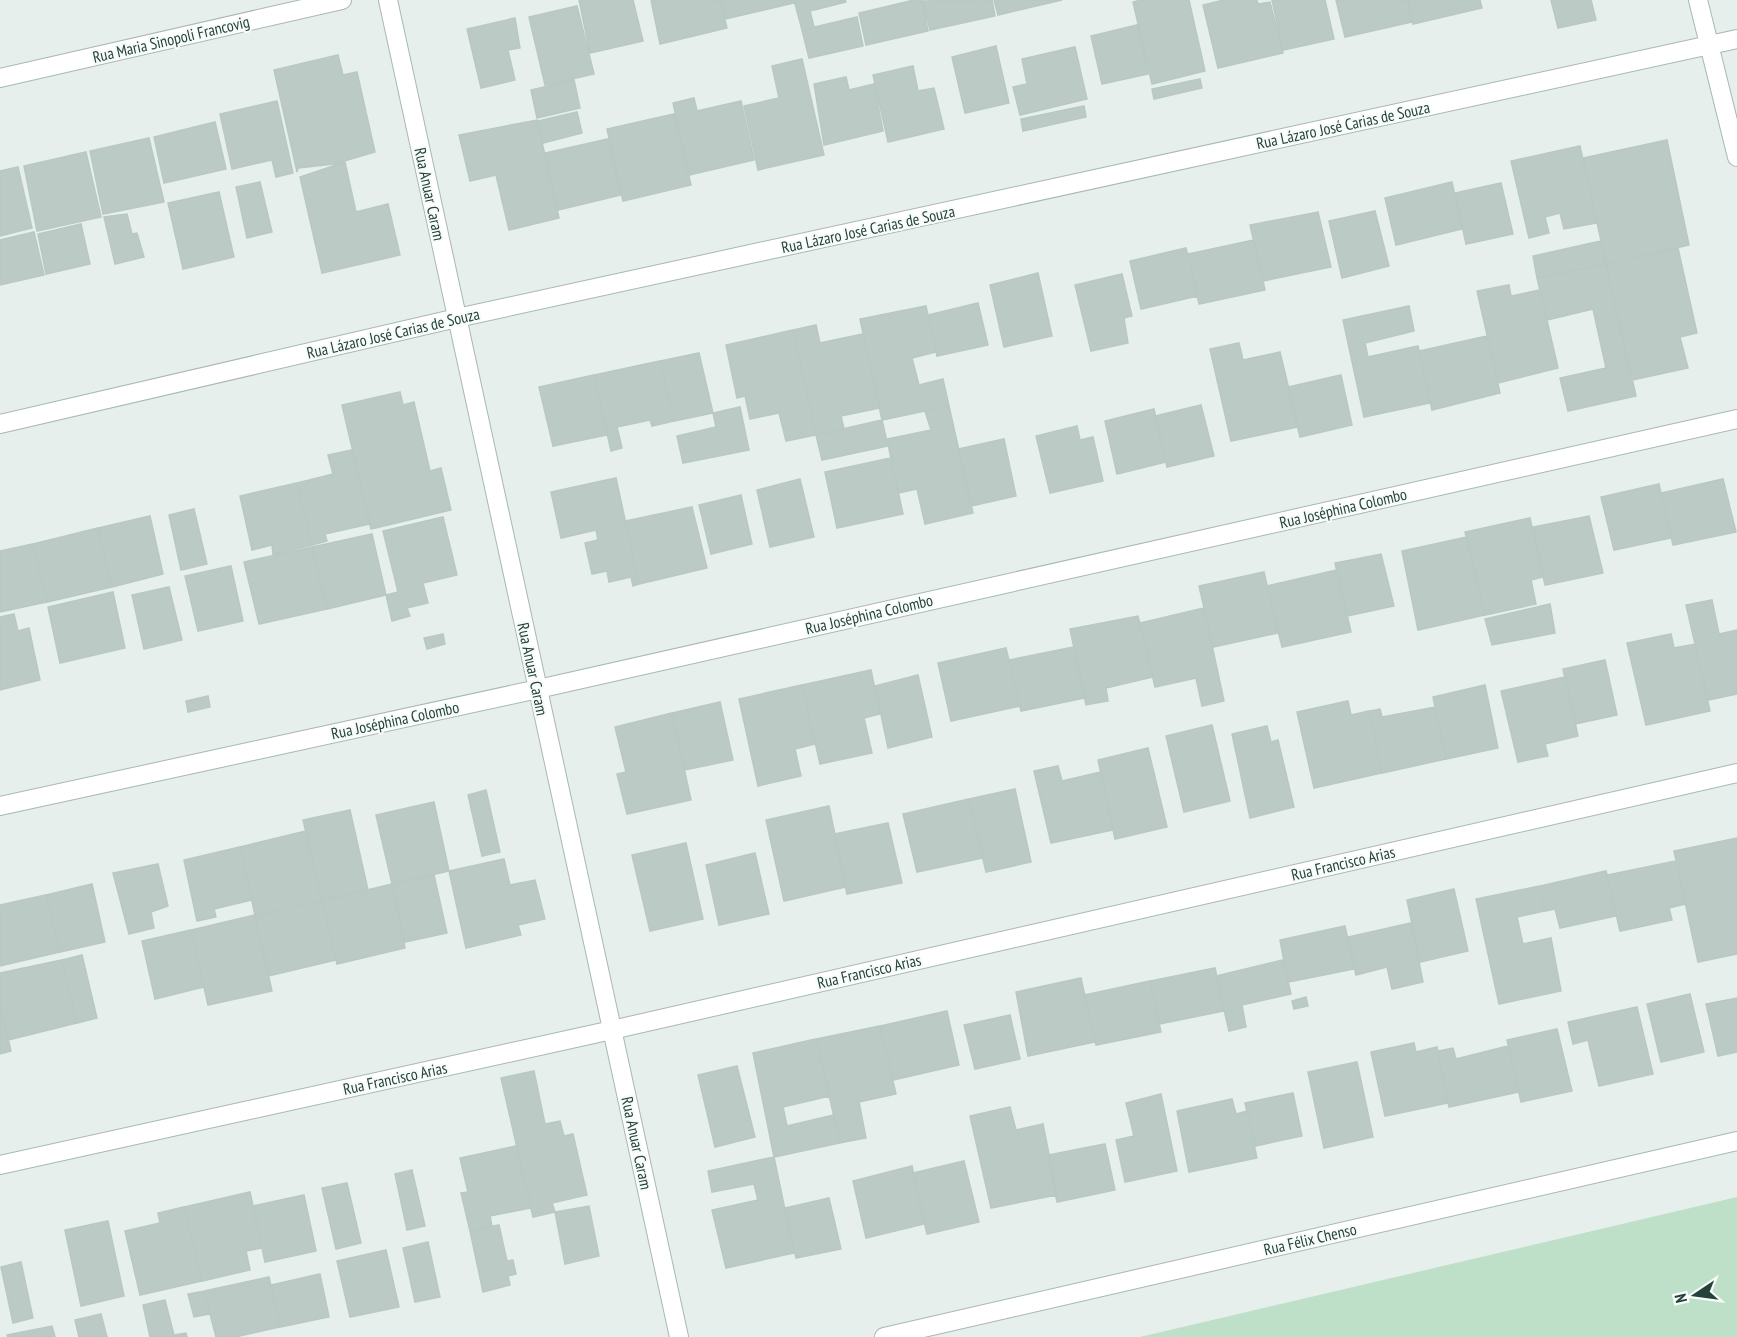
<svg xmlns="http://www.w3.org/2000/svg" width="1737" height="1337" font-family="'PT Sans Narrow',sans-serif">
<style>
.green{fill:#bfe0c8}
.building{fill:#bbcac4;stroke:#b8c9c2;stroke-width:1.5}
.lines{fill:none;stroke-linecap:round;stroke-linejoin:round}
.minor-casing{stroke:#a8b8b2;stroke-width:20}
.minor{stroke:#fff;stroke-width:18}
.labels{text-anchor:middle;dominant-baseline:central;stroke-width:4.5;stroke-linejoin:round;paint-order:stroke}
.street-label{font-size:16px;fill:#24423a;stroke:#f7fbf9}
</style>
<rect width="100%" height="100%" fill="#e6efeb"/>
<!-- green -->
<path class="green" d="M1737,1197v140h-597z"/>
<!-- building -->
<path class="building" d="M579,0h54l10,41 -53,12z
M651,0h69l7,28 -67,16z
M721,0h72l1,3 -69,16z
M794,0h51l1,2 -36,9 4,16 -12,3z
M914,0h8l6,31 -62,14 -7,-32z
M992,0l3,16 -65,14 -7,-29z
M994,0h68l-64,15z
M1141,0h48l16,71 -53,13 -19,-82z
M1224,0h33l1,4 12,-2 13,51 -65,15 -15,-63z
M1272,0h53l9,39 -51,11z
M1336,0h71l5,22 -67,15z
M1408,0h72l2,8 -69,16z
M1551,0h40l5,20 -38,8z
M577,6l17,68 -49,11 -16,-68z
M857,17l6,29 -54,12 -7,-28z
M515,18l5,30 -12,2 7,30 -34,8 -14,-59z
M1137,25l11,49 -46,10 -11,-48z
M996,46l13,57 -44,10 -13,-56z
M1075,47l12,52 -67,16 -7,-28 14,-3 -5,-25z
M338,55l5,20 14,-3 18,80 -41,12 -36,4 -1,4 -23,-102z
M802,59l22,96 -66,15 -14,-64 35,-8 -7,-32z
M913,66l5,25 16,-3 10,41 -56,13 -15,-67z
M846,77l3,13 25,-6 9,47 -59,14 -10,-61z
M1200,79l2,9 -48,11 -2,-10z
M574,80l6,28 -43,10 -6,-28z
M694,98l3,13 44,-10 13,59 -65,15 -16,-72z
M277,101l16,72 -17,4 -4,-17 -40,9 -12,-55z
M1084,106l2,11 -63,14 -2,-12z
M577,112l5,21 -39,10 -5,-22z
M674,114l17,71 -68,16 -16,-72z
M537,120l22,98 -50,12 -13,-55 -26,6 -11,-46z
M215,122l11,47 -62,14 -10,-46z
M149,138l15,64 -61,12 -13,-63z
M608,139l13,56 -63,15 -13,-57z
M1667,140l22,105 -83,19 -23,-106z
M1580,146l17,77 -33,6 -4,-16 -15,4 4,16 -20,5 -18,-77z
M86,152l15,65 -64,14 -13,-65z
M345,162l11,50 32,-8 12,51 -78,18 -22,-96z
M18,167l14,61 -32,8v-65z
M260,182l12,50 -25,6 -11,-51z
M1452,182l10,47 -66,16 -11,-47z
M1501,183l12,51 -47,10 -11,-51z
M219,192l15,65 -51,12 -15,-66z
M1375,211l14,55 -47,12 -13,-57z
M1318,212l13,55 -68,14 -13,-56z
M127,214l5,20 5,-1 7,24 -29,7 -11,-47z
M81,224l9,40 -44,10 -8,-40z
M34,232l10,43 -44,10v-45z
M1254,240l11,50 -66,14 -11,-50z
M1601,241l5,23 -69,14 -4,-22z
M1186,248l12,48 -57,13 -11,-48z
M1678,248l19,85 -17,4 8,31 -56,12 -26,-116z
M1606,264l30,132 -68,15 -8,-33 46,-10 -13,-59 -46,11 -10,-42z
M1038,273l14,63 -48,11 -14,-62z
M1122,274l10,42 -8,2 4,25 -37,8 -16,-66z
M1509,285l2,11 29,-6 18,78 -60,15 -21,-92z
M978,303l10,42 -51,11 -9,-41z
M926,306l10,46 -24,6 7,27 24,-6 6,27 -67,14 -22,-101z
M1409,306l5,25 -49,12 3,14 50,-11 12,57 -66,14 -21,-97z
M816,325l4,18 43,-9 17,74 -39,8 3,13 -28,6 -23,-105z
M793,330l23,105 -30,6 -7,-28 -29,6 -5,-23 -8,2 -11,-53z
M1487,336l13,57 -68,17 -13,-59z
M1239,343l4,17 37,-8 18,75 -67,14 -21,-92z
M699,353l14,60 -39,8 -14,-60z
M660,361l14,60 -22,5 -2,-6 -33,7 5,21 -11,3 -17,-76z
M594,375l13,60 -54,11 -14,-59z
M1341,375l11,50 -52,12 -12,-50z
M400,392l3,13 11,-3 16,69 11,-3 10,42 -80,19 -29,-124z
M1201,405l13,51 -47,11 -12,-51z
M949,406l24,107 -48,11 -8,-35 -19,4 -11,-54 44,-9 -6,-19z
M740,407l9,43 -66,13 -6,-27 39,-9 -3,-14z
M1154,409l12,53 -49,12 -12,-53z
M882,420l6,26 -66,14 -6,-25z
M1077,426l3,14 13,-3 10,44 -53,12 -14,-57z
M1004,439l12,57 -45,10 -13,-57z
M352,450l18,74 -45,10 2,7 -15,4 -15,-62 36,-9 -5,-19z
M891,458l12,56 -66,14 -12,-56z
M616,478l23,106 -6,2 -2,-9 -22,5 -2,-11 -15,3 -7,-31 13,-3 -2,-10 -35,8 -10,-46z
M800,479l14,58 -44,10 -13,-57z
M1723,479l13,53 -63,13 -12,-52z
M297,483l15,62 -39,9 -1,-9 -20,5 -12,-54z
M1659,484l12,54 -57,12 -13,-53z
M741,495l11,49 -41,10 -12,-49z
M692,507l15,61 -68,16 -14,-63z
M194,509l13,55 -26,6 -12,-55z
M150,516l13,58 -51,13 -14,-59z
M1589,516l14,57 -58,12 -12,-58z
M443,517l14,58 -34,8 5,20 -21,5 3,8 -18,5 -6,-26 12,-3 -15,-61z
M1530,518l13,59 -12,3 5,24 -51,11 -20,-83z
M98,528l14,59 -65,15 -14,-58z
M372,534l14,61 -59,14 -15,-62z
M1467,537l18,78 -67,15 -16,-79z
M33,544l14,58 -47,10v-61z
M312,547l15,62 -68,15 -15,-62z
M1381,554l13,52 -47,10 -12,-53z
M231,566l12,55 -45,10 -13,-55z
M1337,570l14,62 -69,15 -15,-61z
M1264,572l14,61 -65,14 -14,-61z
M169,587l13,53 -38,9 -12,-54z
M113,592l12,56 -65,15 -12,-56z
M1712,600l7,34 18,-4v64l-29,6 -22,-95z
M1550,604l5,29 -63,12 -7,-26z
M1204,608l20,93 -22,5 -6,-28 -41,9 -15,-64z
M14,614l4,17 11,-3 11,52 -40,10v-73z
M1138,616l15,61 -47,11 2,13 -22,4 -16,-76z
M443,634l2,10 -18,5 -3,-11z
M1671,634l3,14 21,-4 15,67 -64,14 -19,-82z
M1074,647l11,51 -64,13 -12,-51z
M1006,648l14,58 -69,15 -13,-58z
M1605,660l12,55 -42,9 -12,-55z
M871,670l9,44 -16,4 8,35 -52,11 -18,-79z
M918,675l14,62 -44,11 -13,-62z
M1565,677l13,59 -33,8 3,12 -30,6 -17,-71z
M802,685l13,59 -20,5 6,27 -43,10 -19,-87z
M1485,685l13,63 -52,11 -13,-62z
M208,696l2,11 -22,5 -2,-11z
M1348,701l3,14 18,-4 13,62 -68,15 -17,-76z
M720,702l13,58 -49,10 -12,-57z
M1435,707l11,52 -64,14 -13,-62 11,-2 2,8z
M672,713l19,87 -64,14 -10,-40 9,-2 -11,-45z
M1212,725l18,76 -46,11 -18,-76z
M1267,726l4,16 7,-2 16,67 -44,11 -18,-84z
M1148,748l19,79 -52,12 -17,-79z
M1058,766l4,15 39,-9 12,58 -62,13 -17,-72z
M1015,789l16,73 -45,10 -17,-73z
M486,790l14,62 -18,4 -14,-61z
M969,799l14,59 -66,14 -14,-58z
M434,802l15,69 -57,13 -16,-69z
M829,806l17,81 -62,14 -18,-81z
M350,810l18,80 -46,11 -19,-81z
M888,823l14,60 -55,11 -13,-60z
M306,831l16,70 -67,14 -15,-68z
M1737,838v116l-39,8 -24,-111z
M686,843l17,76 -53,12 -18,-76z
M240,847l12,53 -38,9 2,8 -19,4 -13,-61z
M755,853l14,61 -50,11 -13,-60z
M504,859l6,26 25,-5 10,39 -27,6 3,10 -55,13 -17,-77z
M1676,861l10,43 -17,4 3,12 -52,11 -13,-56z
M158,864l10,42 -17,6 3,16 -25,6 -16,-61z
M1606,871l10,45 -56,12 -5,-19 -10,2 -5,-25z
M434,875l13,58 -42,9 -13,-58z
M92,884l13,58 -45,10 -14,-57z
M392,884l13,64 -68,16 -15,-63z
M1540,886l5,25 -28,6 6,27 28,-6 10,53 -62,13 -23,-105z
M1454,889l14,62 -48,11 -13,-62z
M46,895l14,57 -60,14v-61z
M322,901l14,59 -68,16 -13,-61z
M255,915l17,76 -64,14 -17,-75z
M1411,923l12,59 -31,7 -5,-22 -31,8 -8,-38z
M1345,926l9,43 -66,13 -8,-42z
M191,930l13,57 -49,12 -13,-58z
M82,955l15,63 -20,5 -15,-63z
M62,960l15,63 -69,17 -8,-34v-33z
M1283,960l8,34 -49,11 4,22 -17,4 -13,-55z
M1215,968l9,43 -65,13 -9,-43z
M1081,978l14,64 -67,14 -12,-64z
M1150,981l11,51 -65,13 -12,-50z
M1690,994l14,58 -43,10 -14,-58z
M1306,997l2,9 -14,3 -2,-8z
M1737,998v54l-19,4 -12,-52z
M0,1006l11,45 -11,3z
M1637,1007l16,67 -54,12 -11,-46 -15,4 -5,-22z
M947,1011l12,54 -66,15 -13,-54z
M1010,1015l10,44 -45,10 -11,-44z
M880,1026l16,68 -37,8 7,36 -26,5 -24,-104z
M1557,1029l15,62 -51,11 -14,-62z
M816,1039l14,57 -47,11 4,19 47,-11 6,28 -66,14 -21,-104z
M1414,1043l2,9 21,-5 11,56 -63,13 -14,-64z
M1508,1046l11,46 -70,15 -11,-56 15,-3 3,11z
M1357,1062l16,75 -49,11 -16,-76z
M737,1066l18,71 -40,10 -17,-72z
M534,1071l11,53 15,-3 4,15 9,-2 14,61 -35,8 3,9 -22,5 -32,-139z
M1293,1093l9,43 -47,10 -10,-43z
M1161,1094l16,77 -52,11 -9,-42 18,-4 -8,-33z
M1232,1099l4,15 11,-3 10,47 -68,14 -12,-61z
M1010,1107l6,23 27,-6 14,71 -66,13 -21,-92z
M1105,1144l10,46 -58,12 -9,-47z
M516,1146l15,62 -41,8 2,10 -22,5 -9,-38 7,-1 -8,-34z
M774,1157l20,96 -68,15 -14,-58 46,-10 -4,-16 -42,8 -4,-21z
M964,1161l15,61 -52,12 -14,-61z
M912,1166l12,58 -58,14 -13,-57z
M412,1170l13,56 -18,4 -12,-56z
M347,1183l14,60 -25,6 -14,-61z
M250,1192l12,56 -16,3 4,19 -48,11 -18,-74z
M304,1195l12,56 -51,11 -12,-56z
M829,1198l12,51 -45,9 -11,-50z
M589,1206l10,50 -34,8 -10,-52z
M184,1207l18,74 -62,14 -15,-64 35,-8 -2,-10z
M108,1221l16,75 -43,10 -16,-76z
M499,1225l8,36 6,-1 3,14 -8,2 2,9 -27,7 -13,-61z
M428,1242l12,55 -25,5 -12,-54z
M386,1250l13,57 -49,10 -13,-56z
M21,1262l12,56 -20,5 -12,-56z
M320,1274l9,43 -49,10 -9,-42z
M269,1277l11,50 -45,10h-19l-12,-46z
M204,1291l6,23 -16,3 -6,-23z
M165,1300l9,35 12,-2 1,4h-37l-7,-32z
M101,1314l6,23h-28l-4,-17z
M52,1326l3,11h-47l-1,-2z"/>
<g class="lines">
<defs>
<path id="minor" d="M388,0l291,1337
M1698,0l39,157
M0,78l342,-78
M0,424l457,-106 1280,-279
M0,806l538,-117 1199,-270
M0,1165l612,-135 1125,-257
M884,1337l853,-196"/>
</defs>
<!-- minor casing -->
<use href="#minor" class="minor-casing"/>
<!-- minor -->
<use href="#minor" class="minor"/>
</g>
<g class="labels">
<!-- street labels -->
<g class="street-label">
<text transform="translate(171 39) rotate(-13)">Rua Maria Sinopoli Francovig</text>
<text transform="translate(1343 125) rotate(-12)">Rua Lázaro José Carias de Souza</text>
<text transform="translate(430 194) rotate(78)">Rua Anuar Caram</text>
<text transform="translate(868 229) rotate(-12)">Rua Lázaro José Carias de Souza</text>
<text transform="translate(393 333) rotate(-13)">Rua Lázaro José Carias de Souza</text>
<text transform="translate(1343 508) rotate(-13)">Rua Joséphina Colombo</text>
<text transform="translate(869 614) rotate(-13)">Rua Joséphina Colombo</text>
<text transform="translate(533 669) rotate(78)">Rua Anuar Caram</text>
<text transform="translate(395 720) rotate(-12)">Rua Joséphina Colombo</text>
<text transform="translate(1343 863) rotate(-13)">Rua Francisco Arias</text>
<text transform="translate(869 971) rotate(-13)">Rua Francisco Arias</text>
<text transform="translate(395 1078) rotate(-12)">Rua Francisco Arias</text>
<text transform="translate(637 1143) rotate(78)">Rua Anuar Caram</text>
<text transform="translate(1310 1239) rotate(-13)">Rua Félix Chenso</text>
</g>
</g>
<!-- north arrow -->
<g transform="translate(1695 1295) rotate(257)" stroke="#f7fbf9" stroke-width="4.5" paint-order="stroke">
<path d="M0-4.5L10 22L0 15L-10 22Z" fill="#24423a"/>
<text y="-9" font-size="16" font-weight="bold" text-anchor="middle" fill="#24423a">N</text>
</g>
</svg>
